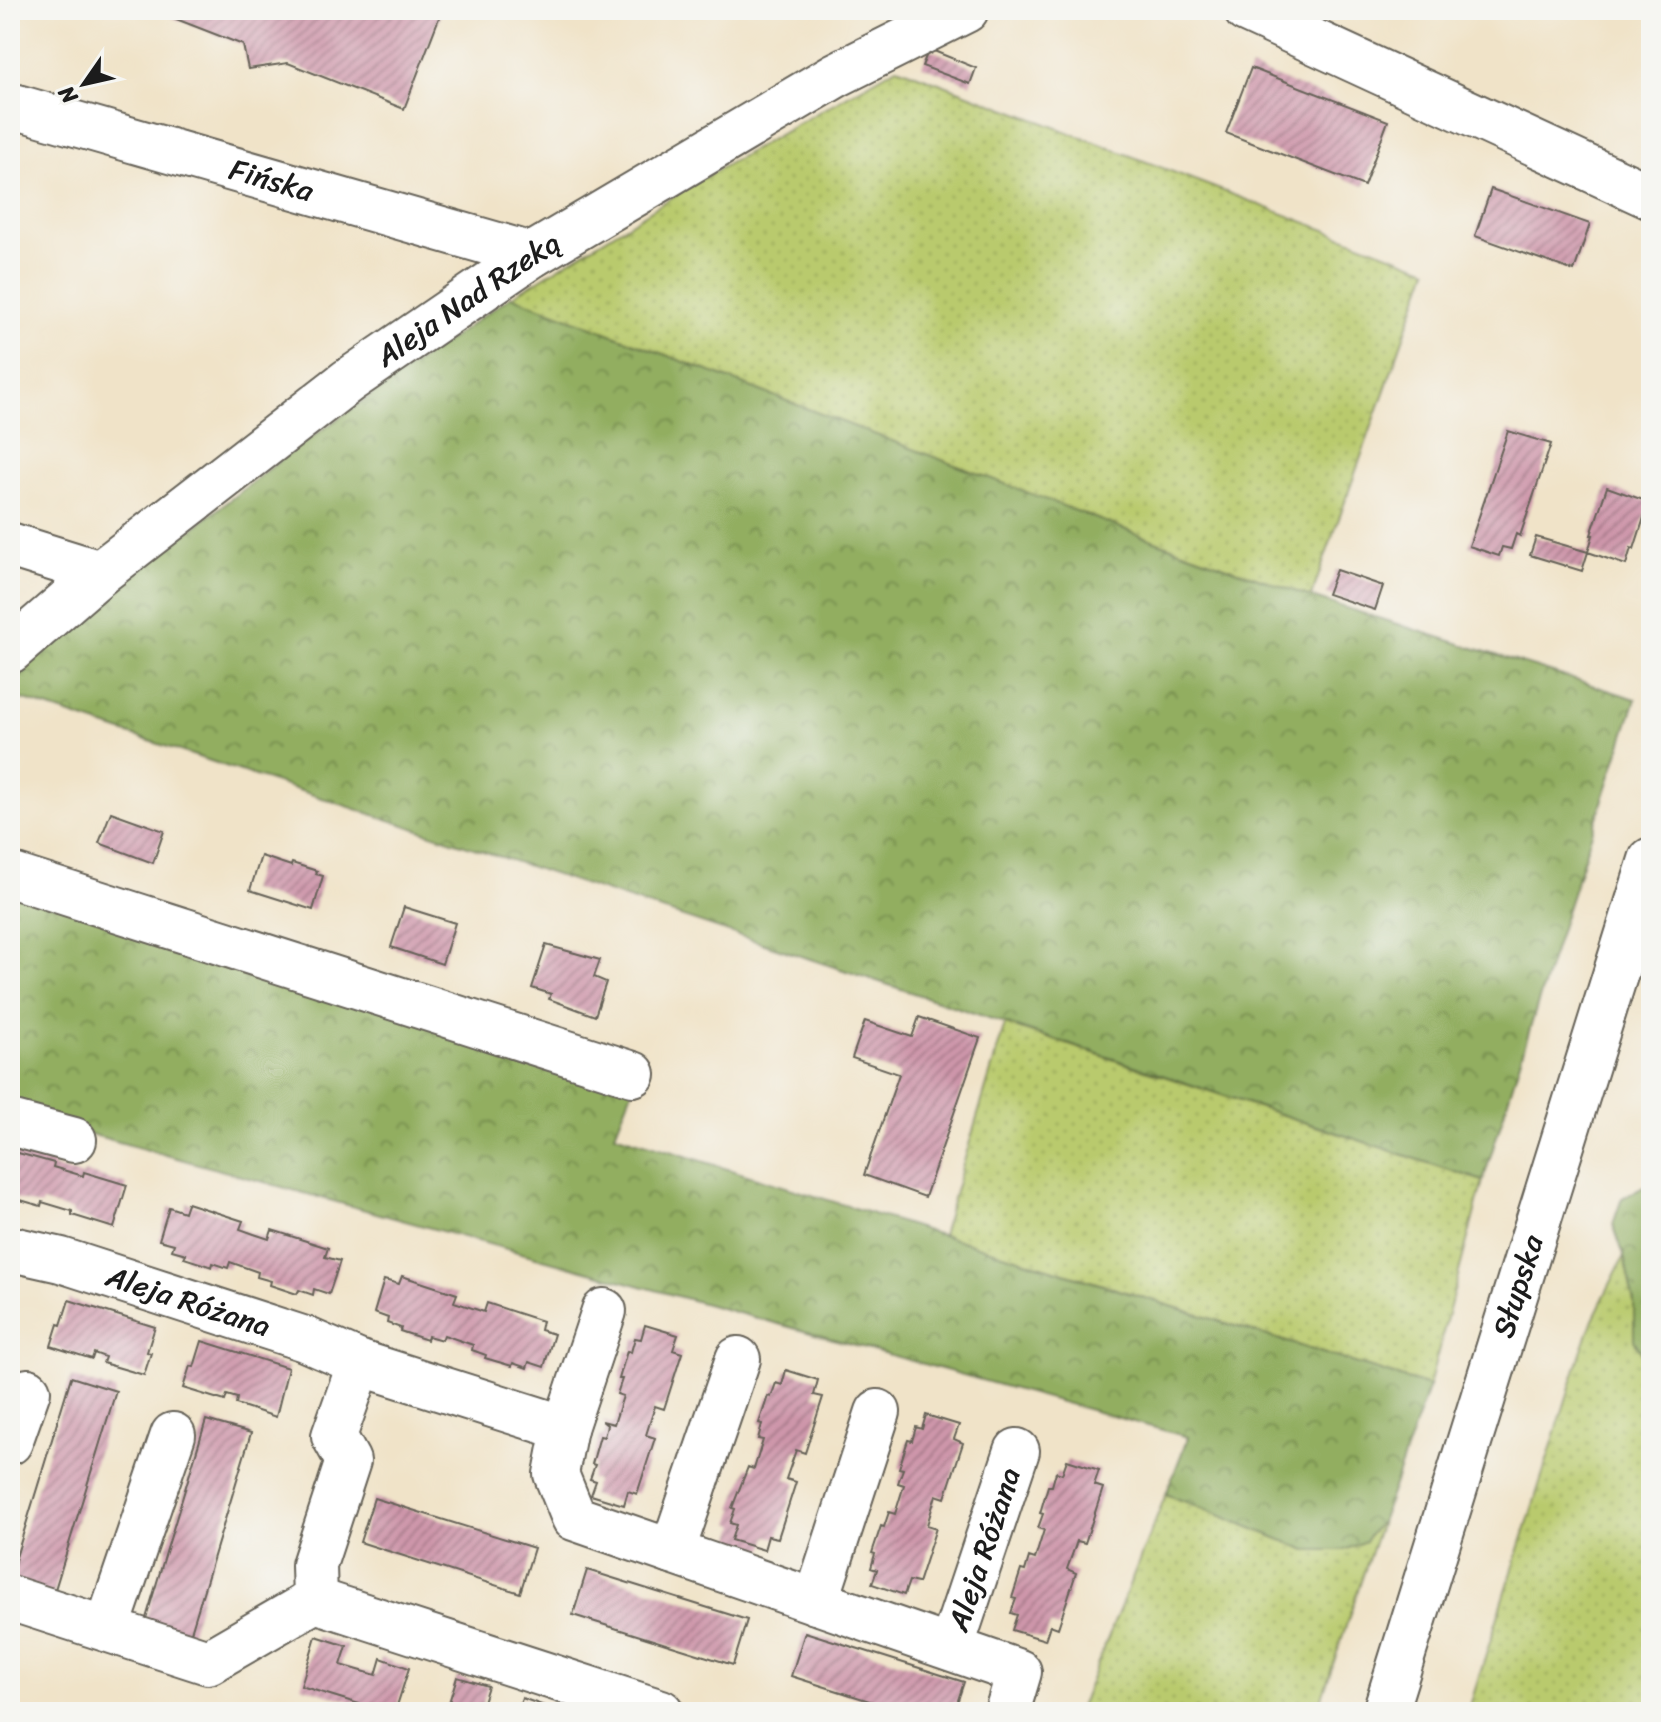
<svg xmlns="http://www.w3.org/2000/svg" width="1661" height="1722" font-family="Sriracha,sans-serif">
<style>
.grass{fill:url(#grass-dots);stroke:#6a7344;stroke-width:2}
.forest{fill:url(#forest-crowns);stroke:#57653e;stroke-width:2}
.building{fill:url(#building-hatch)}
.lines{fill:none;stroke-linecap:round;stroke-linejoin:round}
.minor-casing{stroke:#666258;stroke-width:48}
.major-casing{stroke:#666258;stroke-width:48}
.minor{stroke:#fff;stroke-width:44}
.major{stroke:#fff;stroke-width:44}
.labels{text-anchor:middle;dominant-baseline:central;stroke-width:6;stroke-linejoin:round;paint-order:stroke}
.street-label{font-size:30px;fill:#1c1c1c;stroke:#f6f6f2}
</style>
<defs>
<pattern id="grass-dots" width="8" height="8" patternUnits="userSpaceOnUse" patternTransform="scale(2)"><rect width="8" height="8" fill="#b9ca6d"/><path d="M2 2h.1M6 6h.1" fill="none" stroke="#9ead5e" stroke-width="1.8" stroke-linecap="round"/></pattern>
<pattern id="forest-crowns" width="20" height="18" patternUnits="userSpaceOnUse" patternTransform="scale(2)"><rect width="20" height="18" fill="#92ae60"/><path d="M2 6a3 3 0 1 1 6 0M12 15a3 3 0 1 1 6 0" fill="none" stroke="#768d4e"/></pattern>
<pattern id="building-hatch" width="6" height="6" patternUnits="userSpaceOnUse" patternTransform="scale(2)"><rect width="6" height="6" fill="#ce96aa"/><path d="M-1 1l2-2M0 6l6-6M5 7l2-2" fill="none" stroke="#a67a8a"/></pattern>
</defs>
<rect width="100%" height="100%" fill="#f6f6f2"/>
<filter id="ink" filterUnits="userSpaceOnUse"><feTurbulence type="fractalNoise" baseFrequency=".0125" numOctaves="2"/><feDisplacementMap in="SourceGraphic" scale="16" xChannelSelector="R" yChannelSelector="G"/><feConvolveMatrix kernelMatrix="1 2 1 2 8 2 1 2 1" color-interpolation-filters="sRGB"/></filter>
<filter id="wash" filterUnits="userSpaceOnUse"><feTurbulence type="fractalNoise" baseFrequency=".006" numOctaves="4" result="noise"/><feDisplacementMap in="SourceGraphic" scale="32" xChannelSelector="R" yChannelSelector="G"/><feGaussianBlur stdDeviation="1.8" result="paint"/><feColorMatrix in="noise" values="0 0 0 0 0 0 0 0 0 0 0 0 0 0 0 0 0 1.4 0 .05"/><feComposite in="paint" operator="in"/></filter>
<g filter="url(#wash)">
<rect width="100%" height="100%" fill="#f0e3c8"/>
<!-- grass -->
<path class="grass" d="M897,67l531,202 -117,328 -156,-56 -644,-244 189,-117z
M1005,1024l478,157 -54,205 -487,-151z
M1624,1256l10,46v38l17,29v343h-183l113,-360 12,-33z
M1166,1494l141,56 58,-9 17,-22 -65,193h-239z"/>
<!-- forest -->
<path class="forest" d="M511,296l644,245 156,56 325,102 -70,213 -83,269 -1473,-486v-15l117,-100 164,-128z
M10,888l623,200 -18,46 814,252 -47,133 -17,22 -20,9h-38l-141,-56 22,-57 -1178,-325z
M1644,1187l7,3v179l-17,-29v-38l-10,-46 -11,-32 9,-26z"/>
<g id="blocks">
<!-- building -->
<path class="building" d="M153,10h289l-38,99 -116,-46 -40,6 -5,-24z
M929,49l47,19 -6,16 -48,-18z
M1251,68l137,53 -24,65 -138,-53z
M1491,189l99,35 -16,47 -99,-35z
M1508,431l43,13 -31,92 -4,-2 -5,15 -9,-2 -3,9 -30,-10z
M1607,487l42,15 -15,47 -3,-1 -5,17 -38,-13 5,-17h-2z
M1536,537l52,15 -6,19 -52,-16z
M1336,570l47,16 -8,24 -48,-16z
M111,812l53,19 -11,32 -54,-20z
M261,856l30,10 1,-3 25,8 -1,3 7,2 -10,34 -63,-20z
M404,907l51,16 -13,41 -51,-17z
M546,945l54,15 -6,17 12,5 -11,34 -46,-17 2,-5 -19,-6z
M919,1017l61,21 -55,159 -61,-22 35,-101 -47,-16 13,-37 47,16z
M11,1151l43,12 -1,4 30,9 1,-4 43,13 -13,43 -42,-13v-4l-30,-9 -1,4 -31,-9z
M187,1203l56,18 -3,8 14,5 15,5 3,-9 56,18 -3,9 15,4 -11,33 -15,-5 -1,6 -14,-5 -2,4 -27,-9 1,-4 -14,-4 1,-5 -28,-10 -2,6 -15,-5 -1,4 -28,-9 2,-4 -14,-4 2,-6 -15,-4 10,-33 15,5z
M402,1276l55,18 -3,8 30,10 3,-9 55,18 -2,9 14,4 -10,33 -15,-5 -2,6 -14,-5 -1,3 -27,-8 1,-3 -14,-5 1,-5 -29,-10 -2,5 -14,-4 -1,4 -27,-9 1,-3 -14,-5 1,-5 -14,-5 10,-33 15,4z
M69,1300l86,27 -8,25 4,1 -7,22 -41,-12 2,-6 -11,-4 -2,6 -41,-13 7,-22 3,1z
M645,1325l33,10 -5,15 9,3 -18,56 -9,-3 -9,29 9,3 -18,56 -9,-3 -4,14 -33,-10 5,-14 -6,-2 5,-14 -3,-1 8,-28 4,1 3,-12 -5,-4 12,3 9,-28 -6,-2 5,-15h-3l8,-28 4,1 4,-14 6,1z
M202,1341l86,27 -12,49 -40,-13 1,-6 -10,-3 -2,6 -42,-13 7,-22 4,1z
M786,1370l32,10 -4,15 9,2 -18,56 -9,-3 -10,29 10,3 -18,56 -10,-2 -4,14 -33,-10 5,-15 -6,-2 5,-14 -3,-1 16,-41 6,2 9,-29 -5,-1 4,-15 -3,-1 9,-27 3,1 5,-14 6,2z
M71,1377l45,14 -63,205 -43,-13v-6z
M926,1415l33,10 -5,14 9,4 -18,55 -9,-3 -9,30 9,3 -18,55 -9,-2 -5,14 -32,-11 5,-14 -6,-2 4,-14 -3,-1 9,-27 3,1 5,-15 6,2 9,-29 -6,-2 5,-14 -4,-1 9,-28 4,1 4,-14 6,2z
M206,1420l45,13 -62,206 -45,-14z
M1067,1460l32,10 -5,15 9,3 -18,55 -8,-2 -10,28 9,4 -18,55 -8,-3 -5,15 -33,-10 5,-15 -6,-2 5,-14 -4,-1 9,-28 4,1 4,-14 6,2 9,-29 -6,-2 5,-14 -3,-1 8,-27h4l4,-14 6,2z
M374,1498l160,50 -14,45 -160,-51z
M587,1570l160,50 -14,45 -160,-50z
M805,1632l159,50 -10,30h-50l-113,-36z
M316,1636l31,10 -6,19 35,10 5,-17 28,10 -14,44h-10l-84,-26z
M457,1677l31,9 -6,19 19,7h-55z
M522,1698l28,10 -1,4h-31z"/>
</g>
</g>
<g filter="url(#ink)">
<use href="#blocks" fill-opacity="0" stroke="#666258" stroke-width="2"/>
<g class="lines">
<defs>
<g id="minor">
<path d="M1246,10l405,187"/>
<path id="s1" d="M10,105l522,150"/>
<path d="M10,545l90,28"/>
<path id="s2" d="M10,651l90,-78 248,-192 184,-126 304,-180 130,-65"/>
<path d="M10,875l623,199"/>
<path d="M10,1123l64,17"/>
<path id="s3" d="M12,1249l49,11 244,79 55,24 205,65 -9,46 18,44 445,154 -12,40"/>
<path d="M565,1428l39,-117"/>
<path d="M10,1442l18,-51"/>
<path d="M672,1552l66,-193"/>
<path d="M10,1598l198,64 107,-62 346,112"/>
<path d="M315,1600l-1,-35 34,-104 -14,-25 26,-73"/>
<path d="M816,1602l62,-190"/>
<path d="M107,1629l66,-194"/>
<path id="s4" d="M951,1648l66,-197"/>
</g>
<g id="major">
<path id="s5" d="M1385,1712l266,-852"/>
</g>
</defs>
<!-- minor casing -->
<use href="#minor" class="minor-casing"/>
<!-- major casing -->
<use href="#major" class="major-casing"/>
<!-- minor -->
<use href="#minor" class="minor"/>
<!-- major -->
<use href="#major" class="major"/>
</g>
</g>
<g class="labels">
<!-- street labels -->
<g class="street-label">
<text stroke="none"><textPath href="#s1" startOffset="272">Fińska</textPath></text>
<text stroke="none"><textPath href="#s2" startOffset="578">Aleja Nad Rzeką</textPath></text>
<text stroke="none"><textPath href="#s5" startOffset="446">Słupska</textPath></text>
<text stroke="none"><textPath href="#s3" startOffset="184">Aleja Różana</textPath></text>
<text stroke="none"><textPath href="#s4" startOffset="104">Aleja Różana</textPath></text>
</g>
</g>
<!-- margin -->
<rect width="1661" height="1722" fill="none" stroke="#f6f6f2" stroke-width="40"/>
<!-- north arrow -->
<g transform="translate(84 84) rotate(236)" stroke="#f6f6f2" stroke-width="6" paint-order="stroke">
<path d="M0-6L14 30L0 20L-14 30Z" fill="#1c1c1c"/>
<text y="-12" font-size="22" font-weight="bold" text-anchor="middle" fill="#1c1c1c">N</text>
</g>
</svg>
